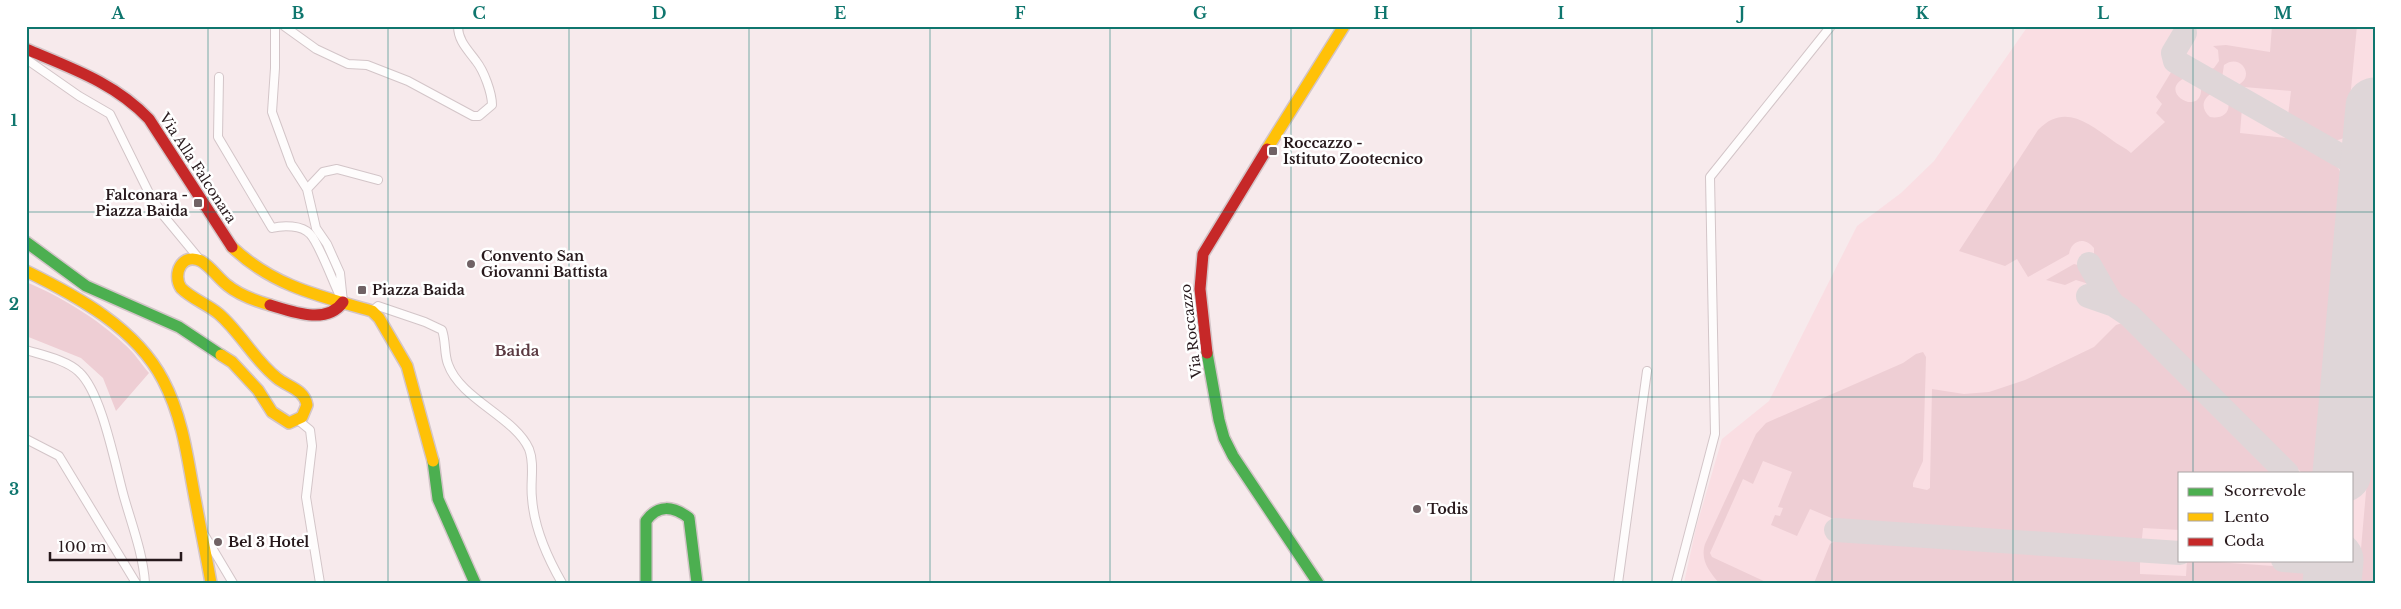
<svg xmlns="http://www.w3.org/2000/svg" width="2401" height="609" font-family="'Libre Baskerville',serif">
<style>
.built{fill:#fadee3;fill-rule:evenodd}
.green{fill:#eeced4}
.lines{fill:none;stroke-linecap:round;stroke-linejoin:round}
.taxiway{stroke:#dfd6d8;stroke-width:24}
.runway{stroke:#dfd6d8;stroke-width:59}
.street-casing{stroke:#d3c5c8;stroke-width:10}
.fast-casing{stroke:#d3c5c8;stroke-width:14}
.slow-casing{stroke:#d3c5c8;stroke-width:14}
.jam-casing{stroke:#d3c5c8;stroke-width:14}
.street{stroke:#fefcfc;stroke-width:8}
.fast{stroke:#4caf50;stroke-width:11}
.slow{stroke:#ffc107;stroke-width:11}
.jam{stroke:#c62828;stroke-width:11}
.grid{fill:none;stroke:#0f766e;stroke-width:1;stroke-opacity:0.55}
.poi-dot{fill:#706265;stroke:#fff;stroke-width:2}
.labels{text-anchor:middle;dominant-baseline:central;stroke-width:5;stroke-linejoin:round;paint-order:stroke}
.poi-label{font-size:14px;font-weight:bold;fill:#27191c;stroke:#fff;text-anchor:start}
.street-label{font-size:14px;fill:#27191c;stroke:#fff}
.neighbourhood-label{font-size:15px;font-weight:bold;fill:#5a3941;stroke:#fff}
.neatline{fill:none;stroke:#0f766e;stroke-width:2}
.grid-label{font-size:16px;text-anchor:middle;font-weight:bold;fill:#0f766e}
</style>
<rect width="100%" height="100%" fill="#f7eaec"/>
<!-- built -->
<path class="built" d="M2028,26h347v557h-691l12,-55 26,-89 47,-38 88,-175 44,-33 33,-32zM2180,473h172v87h-172z"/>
<!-- green -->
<path class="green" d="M2272,26h85l-10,105 -3,7 -9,3 -5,-2 -42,-23 3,-25 -47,-4 -1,2 -7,-3c21,-8 5,-34 -12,-21l-2,13 -14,-8 6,-2 5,-7 -1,-11 -5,-4 13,-1 44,7z
M2173,69l14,8c-34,14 18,44 14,8l13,7c-12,6 -14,16 -4,25 12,2 21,-4 18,-16l14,7 -2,25 46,5 1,-5c21,12 52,22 56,48l-26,292h-15l-160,-155 -29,-25 -19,-34v-11c-9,-12 -23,-8 -25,6l-41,23 -11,-18 -12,7 -46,-15 79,-121c26,-27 50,-7 74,10 6,5 14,8 19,13l34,-31 -9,-9 6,-9 -6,-7z
M2074,264l8,2 10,19 -16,-5 -11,5 -19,-5z
M26,282c34,14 72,37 98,62 10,8 17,20 25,29l-33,38 -13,-33 -22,-20 -55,-22z
M2125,322l158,151h-103v57l-37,-2 -1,10 -5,5 -289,-18 -38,-16 -13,27 -26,-11 4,-10 5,1 3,-8 -5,-1 14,-35 -29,-11 -10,23 -10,-5 -33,74 2,4 56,26h-49c-10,-12 -19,-23 -14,-39l51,-110 10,-11 137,-60 13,-9 7,-2 3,5 -3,104 -10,22v4l14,3 3,-2v-5l2,-94 32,5 25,-2 36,-12 69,-33 22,-22z
M2375,389v194h-17z
M1841,537l294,19 5,6v12l46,2 1,-16 115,8 6,5 -1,10h-493l16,-39z"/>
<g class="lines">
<!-- taxiway -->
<path class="taxiway" d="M2185,33l-12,20 2,8 194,111
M2089,264l20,35 5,6
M2088,296l26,9 15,10 158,158
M1836,530l344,23
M2283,560l50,4"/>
<!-- runway -->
<path class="runway" d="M2342,473l33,-366
M2332,583l2,-23"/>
<defs>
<path id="street" d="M275,26v42l-3,44 19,52 16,25 9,39 11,16 13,29 3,29
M284,26l32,23 32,15 19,1 41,16 65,35h6l13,-11c0,-12 -8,-34 -16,-44 -8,-11 -18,-20 -18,-35
M26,59l53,37 31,18 39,79 14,22 38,46
M219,77l-1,60 54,91c11,-3 30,-3 38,6 9,9 23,48 30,62
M307,189l16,-17 14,-3 41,11
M372,311l6,-5 47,16 17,8c4,11 2,24 6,34 12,35 67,53 81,85 6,15 1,33 3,49 2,29 15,59 30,85
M26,350c16,5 41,10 53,22 23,21 36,93 45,125 8,28 19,57 21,86
M299,421l11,9 2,16 -6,51 14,86
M26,439l33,17 77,127
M205,536l28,47
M1618,583l29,-212
M1676,583l39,-149 -5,-257 121,-151"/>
<path id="fast" d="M26,242l60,44 93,41 42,28
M1207,353l12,67 5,18 9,18 85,127
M433,461l5,38 37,84
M646,583v-62c12,-17 27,-15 43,-3l8,65"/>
<path id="slow" d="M1267,149l77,-123
M232,247c41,39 87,49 140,64l7,7 28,48 26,95
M26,271c51,25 110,57 137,109 17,32 23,67 29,102 6,34 13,67 19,101
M221,355l11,7 26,28 14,22 17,11 13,-6 5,-12c-3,-16 -19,-18 -30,-27 -23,-18 -36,-45 -58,-64 -12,-10 -27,-15 -38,-26 -9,-14 1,-36 20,-27 10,6 17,17 26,24 12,10 29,16 43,20"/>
<path id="jam" d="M26,49c45,19 89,34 123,70l83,128
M270,305c23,7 57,20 73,-3
M1207,353l-7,-64 3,-35 64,-105"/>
</defs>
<!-- street casing -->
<use href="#street" class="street-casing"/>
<!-- fast casing -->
<use href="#fast" class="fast-casing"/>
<!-- slow casing -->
<use href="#slow" class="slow-casing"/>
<!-- jam casing -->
<use href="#jam" class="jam-casing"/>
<!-- street -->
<use href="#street" class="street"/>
<!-- fast -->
<use href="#fast" class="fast"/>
<!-- slow -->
<use href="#slow" class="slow"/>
<!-- jam -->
<use href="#jam" class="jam"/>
</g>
<!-- grid -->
<path class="grid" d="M208,26v557M388,26v557M569,26v557M749,26v557M930,26v557M1110,26v557M1291,26v557M1471,26v557M1652,26v557M1832,26v557M2013,26v557M2193,26v447M26,212h2349M26,397h2349M2193,560v23"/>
<!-- markers -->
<g class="poi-dot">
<rect x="1268" y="146" width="10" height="10" rx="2.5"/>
<rect x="193" y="198" width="10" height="10" rx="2.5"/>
<circle cx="471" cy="264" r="5"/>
<rect x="357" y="285" width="10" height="10" rx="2.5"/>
<circle cx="1417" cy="509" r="5"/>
<circle cx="218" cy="542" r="5"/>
</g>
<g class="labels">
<!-- poi labels -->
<g class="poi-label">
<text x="1283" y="143">Roccazzo -<tspan x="1283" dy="16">Istituto Zootecnico</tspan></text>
<text x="188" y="195" text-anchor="end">Falconara -<tspan x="188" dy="16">Piazza Baida</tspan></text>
<text x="481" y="256">Convento San<tspan x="481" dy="16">Giovanni Battista</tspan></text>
<text x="372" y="290">Piazza Baida</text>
<text x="1427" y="509">Todis</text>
<text x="228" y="542">Bel 3 Hotel</text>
</g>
<!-- street labels -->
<g class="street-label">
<text transform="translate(198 168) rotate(57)">Via Alla Falconara</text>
<text transform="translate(1191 331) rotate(-97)">Via Roccazzo</text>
</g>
<!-- neighbourhood labels -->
<g class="neighbourhood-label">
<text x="517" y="350">Baida</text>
</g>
</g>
<!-- border -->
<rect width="2401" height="609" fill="none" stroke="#ffffff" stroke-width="55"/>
<!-- legend -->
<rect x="2178" y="472" width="175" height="90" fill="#ffffff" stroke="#a9a3a4"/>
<rect x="2188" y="488" width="25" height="8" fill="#4caf50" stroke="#a9a3a4"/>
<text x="2224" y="496" font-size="15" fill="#27191c">Scorrevole</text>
<rect x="2188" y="513" width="25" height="8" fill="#ffc107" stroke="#a9a3a4"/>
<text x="2224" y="522" font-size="15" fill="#27191c">Lento</text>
<rect x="2188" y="538" width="25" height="8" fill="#c62828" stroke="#a9a3a4"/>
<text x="2224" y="546" font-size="15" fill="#27191c">Coda</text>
<!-- scale -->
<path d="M50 552v8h131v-8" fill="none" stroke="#27191c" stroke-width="2.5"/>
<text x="58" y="552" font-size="15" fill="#27191c" stroke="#ffffff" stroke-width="4" paint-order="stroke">100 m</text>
<rect x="28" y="28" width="2346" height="554" class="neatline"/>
<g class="grid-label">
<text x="118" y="19">A</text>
<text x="298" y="19">B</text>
<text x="479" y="19">C</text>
<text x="659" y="19">D</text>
<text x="840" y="19">E</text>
<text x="1020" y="19">F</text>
<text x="1200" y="19">G</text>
<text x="1381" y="19">H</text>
<text x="1561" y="19">I</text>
<text x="1742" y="19">J</text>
<text x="1922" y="19">K</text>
<text x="2103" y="19">L</text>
<text x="2283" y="19">M</text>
<text x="14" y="126">1</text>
<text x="14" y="310">2</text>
<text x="14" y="495">3</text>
</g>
</svg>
